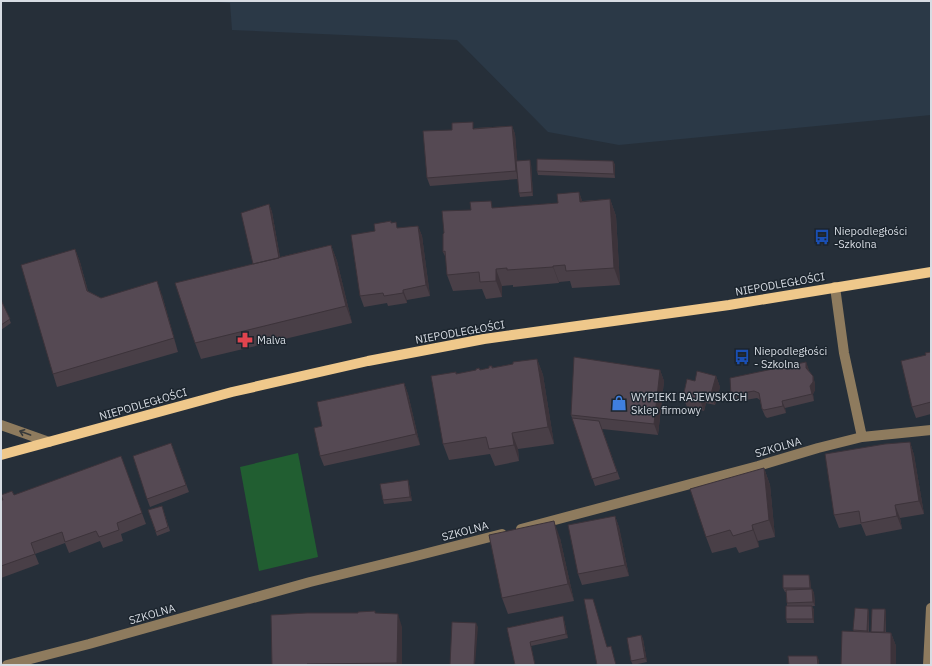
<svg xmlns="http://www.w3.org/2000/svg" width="932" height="666" font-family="'IBM Plex Sans',sans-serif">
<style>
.built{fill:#2b3947}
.green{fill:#215e31}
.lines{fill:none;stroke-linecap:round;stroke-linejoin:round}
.minor{stroke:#8e7b5e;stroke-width:10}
.major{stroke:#efc88b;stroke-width:10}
.wall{fill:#493f47}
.shaded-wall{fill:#3c333a}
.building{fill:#554953;stroke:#3c333a}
.oneway{stroke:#383a3a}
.labels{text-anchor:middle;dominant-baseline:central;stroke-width:3;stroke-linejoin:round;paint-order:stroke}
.poi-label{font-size:11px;fill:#d7dce3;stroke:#1c252e;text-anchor:start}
.street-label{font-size:11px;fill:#d7dce3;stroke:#1c252e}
</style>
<rect width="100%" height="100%" fill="#262f39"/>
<!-- built -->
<path class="built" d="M207,1h724v114l-312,30 -71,-13 -91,-92 -225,-10 -2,-27z"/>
<!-- green -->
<path class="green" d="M298,453l20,104 -59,14 -19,-104z"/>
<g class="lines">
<!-- minor -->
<path class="minor" d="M835,287l9,66 18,84
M1,425l48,17
M521,529l237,-63 60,-18 44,-11 69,-7
M7,665l82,-21 221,-62 102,-25 90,-23
M928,665l3,-57"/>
<!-- major -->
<path class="major" d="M1,455l231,-63 136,-31 116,-22 245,-34 202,-33"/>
</g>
<!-- wall -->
<path class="wall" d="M512,126l3,8 2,27 14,3 2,32 -13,1 -1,-4 -1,-14 -88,7 -3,-8 48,-50z
M613,161l2,4v13l-77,-3 -1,-4z
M579,192l3,9 28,-2 6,17 4,69 -48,3 -2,-7 -11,1v1l-46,4v-2l-11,1v11l-16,2 -4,-10 -29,2 -6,-16 -1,-17 -3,-6 1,-19 50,-25 64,-5z
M269,204l3,8 8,45 51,-12 6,16 15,62 -151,36 -6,-16 58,-79z
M391,223l7,5 20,-2 4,10 8,60 -23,4v3l-19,3 -1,-3 -23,4 -4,-11 15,-65z
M75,249l5,13 8,29 13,7 61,-3 16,57 -121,35 -4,-13z
M1,300l10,23 -10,7z
M931,352v62l-15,4 -4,-11z
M537,359l6,16 11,69 -36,5 1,12 -24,5 -5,-12 -41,6 -6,-16 13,-70 57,-10z
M806,362l3,9 4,5 2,8v6l-2,4 1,7 -29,7 1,5 -19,5 -2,-2 -3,-7 -2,-9 -3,-2 -23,4 -3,-7z
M660,370l4,11 -6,54 -56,-6 18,50 -25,7 -24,-71z
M716,376l4,11 -5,18 -9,-2 -2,8 -17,-4 -4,-10 12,-16z
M404,383l4,11 12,51 -96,21 -4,-10 2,-30z
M910,442l4,13 10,59 -24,4 2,11 -36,7 -5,-12 -22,4 -5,-13z
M171,443l18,49 -39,15 -3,-8z
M121,456l25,68 -25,10 2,7 -20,7 -3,-7 -31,12 -4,-10 -30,11 4,10 -38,14v-78z
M764,468l6,17 5,52 -17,4 1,6 -20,6 -3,-6 -24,6 -6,-16z
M409,484l3,17 -28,3 -1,-4z
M162,506l8,25 -13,5 -9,-26z
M615,516l4,11 10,49 -47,9 -4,-11z
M560,538l14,63 -66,13 -6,-16z
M810,579l1,10h1l2,4 1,13h-3l2,4v13h-27l-1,-4 1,-13v-3l-1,-11h-1l-2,-4z
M868,609l1,4v19h2l14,-23 1,4v19l5,1 5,13 -42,-15 -1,-1z
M375,613l27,14v38h-130z
M563,616l1,4 4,18 -37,8 4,19h-20l-8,-37z
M641,635l2,4 4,23 -14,3 -2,-4z"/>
<!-- shaded-wall -->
<path class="shaded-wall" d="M512,126l3,8 4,45 -3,-8z
M530,160l1,4 2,32 -1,-4z
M613,161l2,4v13l-1,-4z
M579,192l6,17 -5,-7z
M610,199l6,17 4,69 -6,-17z
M269,204l3,8 11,63 -3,-8z
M418,226l4,10 8,60 -4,-11z
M331,245l6,16 15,62 -6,-17z
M75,249l5,13 11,42 -4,-13z
M553,266l6,16v1l-6,-16z
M496,269l6,17v11l-6,-16z
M157,281l5,14 16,57 -4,-14z
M403,290l4,10v3l-4,-10z
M537,359l6,16 11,69 -6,-17z
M806,362l3,8v6l-3,-8z
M660,370l4,11 -6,54 -4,-11z
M716,376l4,11 -5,18 -4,-11z
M813,376l2,8v6l-2,4 1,7 -4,-15z
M404,383l4,11 12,51 -4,-11z
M702,392l4,11 -2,8 -4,-11z
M782,401l3,7 1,5 -3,-7z
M512,433l6,16 1,12 -5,-16z
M910,442l4,13 10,59 -5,-13z
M764,468l6,17 5,52 -6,-17z
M408,480l1,4 3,17 -2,-4z
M895,505l5,13 2,11 -5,-13z
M615,516l4,11 10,49 -4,-11z
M554,521l6,17 14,63 -6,-17z
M752,525l6,16 1,6 -6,-17z
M809,575l1,4 1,13 -1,-4z
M812,589l2,4 1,13 -2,-4z
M812,606l2,4v13l-1,-4z
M868,609l1,4 -1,22 -1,-4z
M885,609l1,4 -1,27 -1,-4z
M398,614l4,13v38h-5v-2z
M563,616l1,4 4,18 -2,-4z
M476,623l2,4 -3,38h-1z
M891,633l5,13v19h-5z
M641,635l2,4 4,23 -2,-4z
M817,656l2,4v5h-1z"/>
<!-- building -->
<path class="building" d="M473,122v7l39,-3 4,45 -89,7 -4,-47 29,-1v-7z
M537,159l76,2 1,13 -77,-3z
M530,160l2,32 -13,1 -3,-32z
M579,192l1,10 30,-3 4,69 -48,3 -1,-6 -12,1v1l-46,3v-2l-11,1v12l-16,1 -1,-10 -32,3 -2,-24 -2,1v-18l1,-1 -2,-22 29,-1 -1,-8 21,-1 1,7 66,-5 -1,-9z
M269,204l10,54 -26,6 -12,-51z
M391,221v2l5,-1 1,6 21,-2 8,59 -23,5v3l-19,3 -1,-3 -23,3 -9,-61 24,-4 -1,-7z
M331,245l15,61 -151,37 -20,-60z
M75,249l12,42 14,7 56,-17 17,57 -121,36 -32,-109z
M1,300l9,19 -9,6z
M931,352v50l-19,5 -11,-46 25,-6 -1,-2z
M574,357l86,13 -6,54 -83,-9z
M537,359l11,68 -36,6 2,12 -25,4 -3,-12 -43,7 -12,-68 25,-4v2l20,-4v-1l3,-1 1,2 9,-2v-2h3v2l21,-4v-2z
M806,362v6l7,8v6l-3,4 2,8 -30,7 1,5 -19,4 -2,-1 -3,-16 -5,-2 -23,4 -1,-17z
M697,371l19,5 -5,18 -9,-2 -2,8 -17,-3 4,-18 8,2z
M404,383l12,51 -96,22 -6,-28 8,-2 -5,-24z
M572,418l27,3 18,51 -25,7z
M910,442l9,59 -24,4 2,11 -36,7 -2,-12 -25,4 -9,-61 60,-10z
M171,443l15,42 -39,14 -14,-43z
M121,456l21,57 -25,10 2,7 -20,7 -3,-6 -31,11 -3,-10 -31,11 4,11 -34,12v-66h2l-2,-5 11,-4 2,4z
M764,468l5,52 -17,5 1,5 -20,6 -3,-6 -24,7 -16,-48z
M408,480l2,17 -27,3 -3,-16z
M162,506l6,21 -12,5 -8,-22z
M615,516l10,49 -47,9 -10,-49z
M554,521l14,63 -66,14 -13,-63z
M783,575h26l1,13h-27z
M812,589l1,13 -26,1 -1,-13z
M584,599h9l14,48 4,-1 5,19h-19z
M786,606h26l1,13h-27z
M855,608l13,1 -1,22 -14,-1z
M872,609h13l-1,23h-13z
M375,611v2l23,1 -1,49 -90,1v1h-35l-1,-50 36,-2h51v-1z
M563,616l3,18 -36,8 5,23h-20l-8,-37z
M452,622l24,1 -2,42h-24z
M842,631l49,2v32h-50z
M641,635l4,23 -14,3 -4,-23z
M788,656h29l1,9h-29z"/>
<!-- one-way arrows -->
<defs><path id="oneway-shaft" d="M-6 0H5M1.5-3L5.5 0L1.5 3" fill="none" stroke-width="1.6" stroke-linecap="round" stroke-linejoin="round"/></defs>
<use class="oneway" href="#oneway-shaft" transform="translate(25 433) rotate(-160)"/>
<!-- icons -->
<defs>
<symbol id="bus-bare" viewBox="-9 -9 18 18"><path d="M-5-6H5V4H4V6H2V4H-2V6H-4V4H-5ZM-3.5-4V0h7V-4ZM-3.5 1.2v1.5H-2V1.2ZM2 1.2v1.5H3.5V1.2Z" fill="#1a4fb4" stroke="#1c252e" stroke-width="2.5" paint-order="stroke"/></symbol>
<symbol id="pharmacy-bare" viewBox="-9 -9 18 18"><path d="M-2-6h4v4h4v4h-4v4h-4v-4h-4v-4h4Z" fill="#e0444e" stroke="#1c252e" stroke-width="2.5" paint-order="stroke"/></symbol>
<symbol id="shop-bare" viewBox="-9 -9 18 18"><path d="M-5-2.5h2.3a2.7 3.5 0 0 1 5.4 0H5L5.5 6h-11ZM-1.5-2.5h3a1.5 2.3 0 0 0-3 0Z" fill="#3f7fe0" stroke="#1c252e" stroke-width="2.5" paint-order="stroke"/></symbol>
</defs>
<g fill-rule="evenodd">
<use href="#bus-bare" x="811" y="226" width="22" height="22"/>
<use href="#pharmacy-bare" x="234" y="329" width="22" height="22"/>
<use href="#bus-bare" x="731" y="346" width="22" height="22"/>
<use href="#shop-bare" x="608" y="392" width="22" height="22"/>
</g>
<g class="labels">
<!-- poi labels -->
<g class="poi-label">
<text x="834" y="231">Niepodległości<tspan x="834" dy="13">-Szkolna</tspan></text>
<text x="257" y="340">Malva</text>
<text x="754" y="351">Niepodległości<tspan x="754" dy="13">- Szkolna</tspan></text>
<text x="631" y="397">WYPIEKI RAJEWSKICH<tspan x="631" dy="13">Sklep firmowy</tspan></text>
</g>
<!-- street labels -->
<g class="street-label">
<text transform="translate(780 284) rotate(-10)">NIEPODLEGŁOŚCI</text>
<text transform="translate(460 332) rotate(-10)">NIEPODLEGŁOŚCI</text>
<text transform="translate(143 404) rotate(-16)">NIEPODLEGŁOŚCI</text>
<text transform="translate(778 447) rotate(-16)">SZKOLNA</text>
<text transform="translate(465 531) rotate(-15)">SZKOLNA</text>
<text transform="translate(152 614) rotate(-16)">SZKOLNA</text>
</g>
</g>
<!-- border -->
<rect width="932" height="666" fill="none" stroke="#d7dce3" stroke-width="4"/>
</svg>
